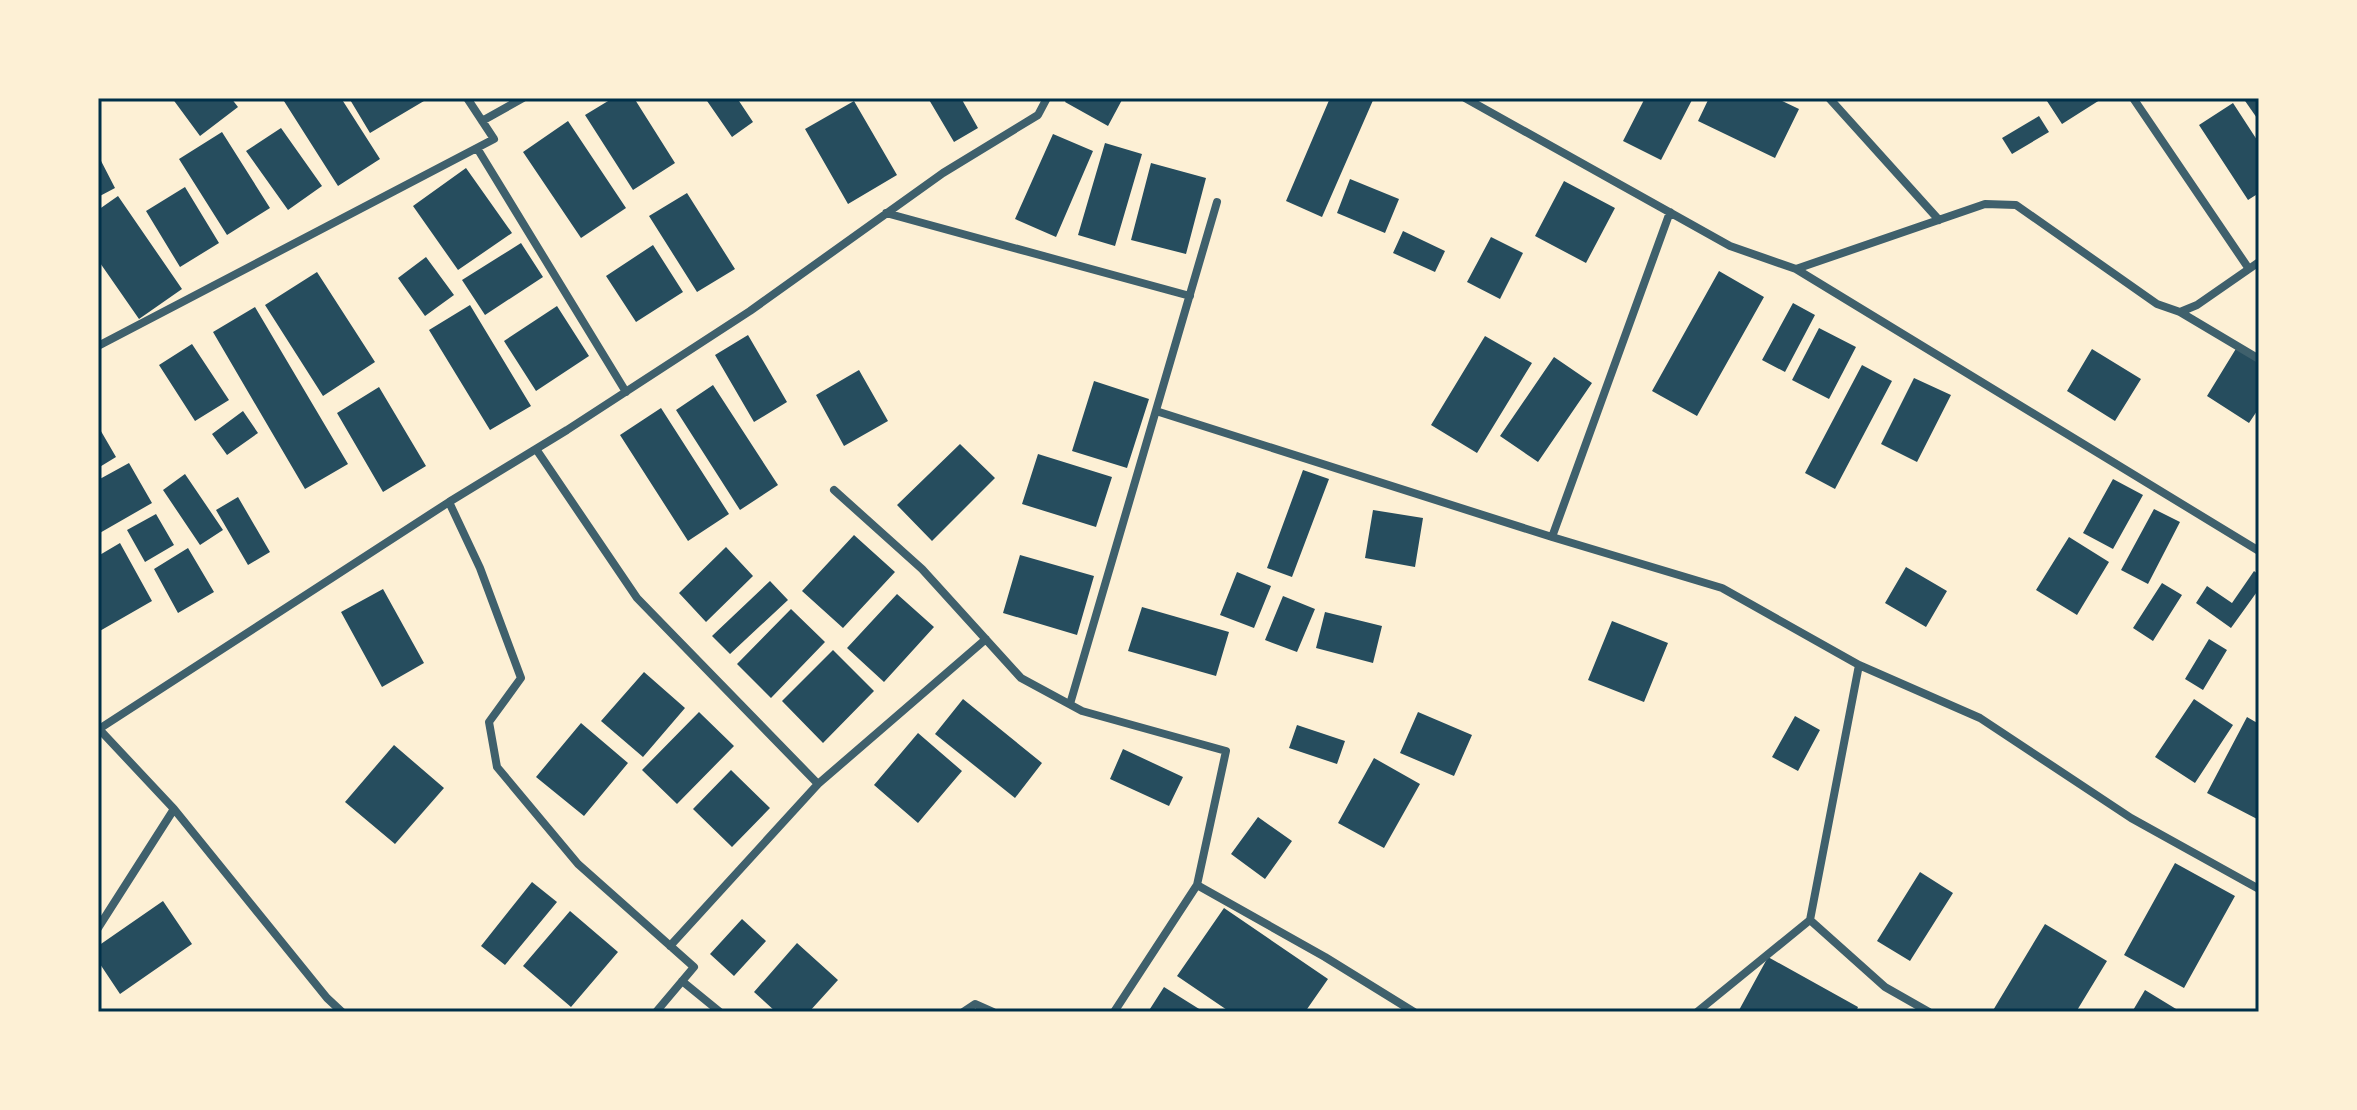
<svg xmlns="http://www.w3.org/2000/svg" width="2357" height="1110" font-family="'PT Sans Narrow',sans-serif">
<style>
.building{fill:#264d5e}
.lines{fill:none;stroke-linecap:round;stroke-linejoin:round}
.minor{stroke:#3f606c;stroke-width:8}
.neatline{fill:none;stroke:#003049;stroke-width:3}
</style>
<rect width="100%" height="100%" fill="#fdf0d5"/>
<!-- building -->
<path class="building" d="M172,98h59l7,9 -38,29z
M282,98h59l39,61 -42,27z
M349,98h80l-59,35z
M613,98h21l41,65 -42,27 -48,-75z
M705,98h32l16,24 -21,15z
M928,98h33l17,30 -24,14z
M1067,98h56l-15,28 -43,-24z
M1330,98h44l-52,119 -36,-16z
M1645,98h48l-32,62 -38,-19z
M1709,98h67l23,11 -24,49 -77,-37z
M2045,98h58l-41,26z
M2243,98h16v23z
M854,101l43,74 -49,29 -43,-75z
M2233,103l26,40v50l-11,7 -49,-75z
M2039,116l10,16 -37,22 -10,-16z
M568,121l58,87 -45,30 -58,-86z
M281,128l41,58 -34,24 -42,-59z
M222,132l48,76 -43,27 -48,-76z
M1053,134l40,17 -37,86 -41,-18z
M1105,143l37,11 -27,92 -37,-11z
M98,155l17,33 -17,9z
M1151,163l55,15 -20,76 -55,-14z
M466,168l46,65 -54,37 -45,-64z
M1350,179l49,20 -14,34 -48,-20z
M1564,181l51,27 -29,55 -51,-27z
M185,187l34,56 -39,24 -34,-56z
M687,193l48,76 -38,23 -48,-76z
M118,196l64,93 -43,30 -41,-59v-50z
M1403,231l42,20 -10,21 -42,-19z
M1491,237l32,16 -23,46 -33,-17z
M521,243l22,34 -58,38 -23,-35z
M653,245l30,47 -47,30 -30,-46z
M426,257l28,38 -29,21 -27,-38z
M1719,271l45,26 -67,119 -45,-25z
M317,272l58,90 -52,34 -58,-91z
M1793,303l22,12 -30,57 -23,-12z
M470,305l61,101 -41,24 -61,-100z
M557,306l32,50 -53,35 -32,-50z
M255,307l93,157 -43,25 -92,-157z
M1819,328l37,19 -27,52 -37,-19z
M748,335l39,67 -33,20 -39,-67z
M1485,336l47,27 -55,90 -46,-28z
M192,344l37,56 -34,21 -36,-56z
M2237,347l22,14v47l-10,15 -42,-27z
M2092,349l49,30 -26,42 -48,-30z
M1554,357l38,26 -54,79 -38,-26z
M1862,365l30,16 -57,108 -30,-16z
M859,370l29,51 -44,25 -28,-51z
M1914,378l37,17 -34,67 -36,-18z
M1094,381l55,18 -22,69 -55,-17z
M713,385l65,100 -38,25 -64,-100z
M379,387l47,79 -43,26 -46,-79z
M661,408l68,106 -41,27 -68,-106z
M243,411l15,22 -31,22 -15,-21z
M98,426l18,31 -18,11z
M960,444l35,34 -63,63 -35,-36z
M1038,454l74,23 -16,50 -74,-23z
M129,463l23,40 -54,31v-54z
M1303,470l26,9 -37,98 -25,-9z
M185,474l38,56 -23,15 -37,-55z
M2113,479l30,16 -30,54 -30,-16z
M238,497l32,55 -22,13 -32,-55z
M2154,509l26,13 -32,62 -27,-14z
M1373,510l50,8 -8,49 -50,-9z
M156,514l18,31 -29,17 -18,-32z
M854,535l41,37 -52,56 -41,-37z
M2069,537l40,25 -32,53 -41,-25z
M120,543l32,58 -54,31v-76z
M726,547l27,29 -47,46 -27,-29z
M188,548l26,44 -36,21 -24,-44z
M1020,555l74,21 -17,59 -74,-22z
M1906,567l41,24 -21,36 -41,-24z
M2254,571l5,4v14l-28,39 -35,-25 11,-17 25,17z
M1237,572l34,14 -17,42 -34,-13z
M770,581l18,19 -58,54 -18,-18z
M2162,583l20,12 -29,46 -20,-13z
M383,589l41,74 -42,24 -41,-75z
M897,594l37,33 -50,55 -37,-34z
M1283,596l32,13 -18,43 -32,-12z
M1142,607l87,25 -13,44 -88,-25z
M791,609l34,33 -54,56 -34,-34z
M1325,612l57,14 -9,37 -57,-15z
M1612,621l56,22 -24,59 -56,-22z
M2209,639l18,11 -24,40 -18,-11z
M833,650l41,41 -51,52 -41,-42z
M644,672l41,36 -42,49 -42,-36z
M963,699l79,64 -27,35 -80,-64z
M2194,699l39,26 -38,58 -40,-26z
M699,712l35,34 -57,58 -35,-34z
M1418,712l54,23 -18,41 -54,-23z
M1795,716l25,14 -22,41 -26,-14z
M2247,717l12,7v96l-52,-27z
M581,723l47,40 -44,53 -48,-39z
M1297,725l48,16 -8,23 -48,-16z
M918,733l44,38 -44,52 -44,-38z
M394,745l50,43 -49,56 -50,-42z
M1123,749l60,28 -14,29 -59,-27z
M1374,758l46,26 -36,64 -46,-25z
M731,770l39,38 -38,39 -39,-38z
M1258,817l34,24 -27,38 -34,-25z
M2175,863l60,33 -51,92 -60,-33z
M1920,872l33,21 -43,68 -33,-20z
M532,882l25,20 -52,63 -24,-19z
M163,901l29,43 -72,50 -22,-33v-15z
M1224,908l104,71 -23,33h-75l-53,-36z
M570,911l48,41 -47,55 -48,-41z
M742,919l24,22 -32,35 -24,-22z
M2045,924l62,37 -31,51h-84z
M797,943l41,37 -29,32h-33l-22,-20z
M1768,957l90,50 -2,5h-118z
M1164,987l40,25h-56z
M2145,990l36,22h-49z"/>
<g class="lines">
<!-- minor -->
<path class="minor" d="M1465,98l265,148 66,23 189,-65 31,1 141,99 23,8 79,47
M1829,98l110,122
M2133,98l116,171
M482,121l41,-23
M477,148l149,244
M886,213l304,83
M1796,269l463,282
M2180,312l17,-7 62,-43
M98,346l396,-207 -27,-41
M1156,411l396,126 170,51 137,77 -49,255 75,67 44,25
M536,449l101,149 181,186 168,-145
M834,490l88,79 99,109 61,33 144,40 -29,134 128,72 89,55
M449,502l31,66 41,110 -32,44 8,45 81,97 116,103 -38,45
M1552,537l118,-325
M1859,665l121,53 151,100 128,71
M1070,704l147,-502
M98,928l76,-119
M670,946l148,-162
M682,981l38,31
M342,1012l-15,-14 -153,-189 -75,-80 350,-227 118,-72 183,-119 193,-138 95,-58 9,-17
M963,1012l12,-8 18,8
M1114,1012l83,-127
M1697,1012l113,-92"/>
</g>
<!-- border -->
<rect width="2357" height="1110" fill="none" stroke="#fdf0d5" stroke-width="200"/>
<rect x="100" y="100" width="2157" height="910" class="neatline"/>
</svg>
